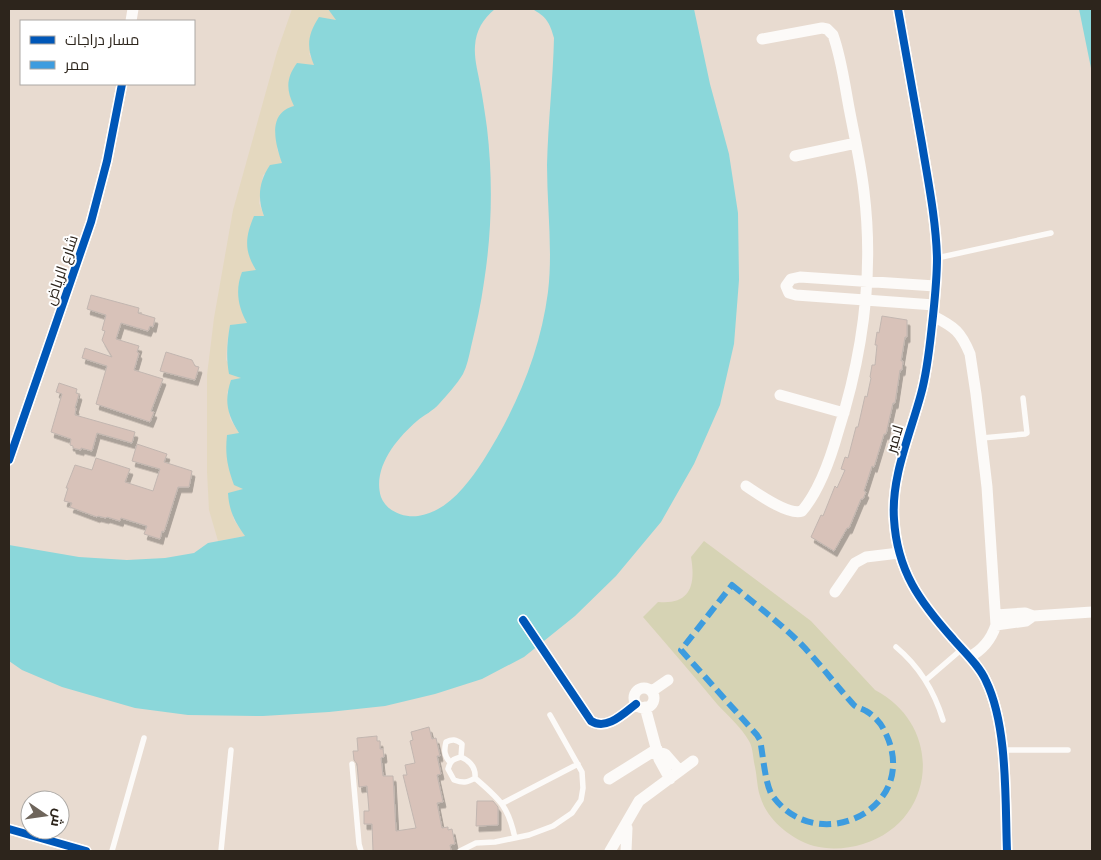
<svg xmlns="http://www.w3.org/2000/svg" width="1101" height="860" font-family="Merriweather,Cairo,serif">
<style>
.green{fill:#d6d3b4}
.sand{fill:#e4d8bf}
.water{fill:#8bd7da}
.building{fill:#d8c2b9;stroke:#c2b6b0;filter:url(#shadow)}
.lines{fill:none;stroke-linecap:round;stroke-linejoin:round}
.lane{stroke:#fcfaf8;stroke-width:5.5}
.street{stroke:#fcfaf8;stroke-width:11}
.quiet{stroke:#3d9cdf;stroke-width:6;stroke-dasharray:12 6;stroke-linecap:butt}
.cycleway-casing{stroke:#fff;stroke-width:11}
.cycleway{stroke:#0057b8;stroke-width:8}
.labels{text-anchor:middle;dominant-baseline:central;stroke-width:4;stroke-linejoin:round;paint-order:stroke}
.street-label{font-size:15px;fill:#2d251c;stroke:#fff}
</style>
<defs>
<filter id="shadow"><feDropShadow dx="3" dy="5.5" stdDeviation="0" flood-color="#0004"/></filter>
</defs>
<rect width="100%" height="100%" fill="#e8dbd0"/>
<!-- green -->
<path class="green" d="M704,541l107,80 64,69c69,36 62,131 -12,154 -16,5 -33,6 -49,2 -23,-7 -47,-26 -54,-50 -3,-9 -3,-20 -5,-29 -2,-8 -2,-20 -6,-26 -7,-13 -22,-26 -32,-37 -24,-29 -49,-58 -74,-87l15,-15c32,3 38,-16 33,-45z"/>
<!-- sand -->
<path class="sand" d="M292,9h36l9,11 -28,34 6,11 -21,41 -17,43 6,14 -20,12 -4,28 5,13 -16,108 -18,1 -3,18 -1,17 16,18 -15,14 3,27 9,14 5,56 -16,5 6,26 11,16 -27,5 -9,-31 -2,-38v-97l7,-57 19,-108 44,-158z"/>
<!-- water -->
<path class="water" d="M328,9h167c-12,10 -19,21 -20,37 -1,13 3,26 5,38 3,15 5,30 7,44 6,51 5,103 -3,154 -3,22 -8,44 -13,65 -2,9 -4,19 -8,27 -6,10 -16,21 -24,30 -6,7 -15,11 -22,17 -20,17 -45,47 -36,76 5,14 23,21 37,19 29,-4 50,-32 65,-55 33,-52 57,-108 65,-169 5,-42 -1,-85 -1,-127 1,-43 6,-85 7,-127 -4,-15 -8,-22 -22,-29h162l16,75 19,70 9,59 1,67 -5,64 -14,61 -26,59 -33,58 -45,54 -41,40 -51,41 -42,22 -47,15 -50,12 -56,6 -66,4 -75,-1 -53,-7 -73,-21 -40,-17 -13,-9v-116l70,12 48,3 38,-2 29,-5 14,-10 37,-7c-10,-14 -16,-25 -17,-43l15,-4 -9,-4c-7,-19 -9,-31 -7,-50l12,-2c-12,-19 -15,-32 -8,-53l10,-2 -12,-4c-3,-17 -2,-32 1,-49l17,-2c-9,-16 -12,-33 -5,-51l14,-2c-12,-19 -11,-33 -2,-54h10c-7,-18 -5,-35 6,-51l12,-2c-7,-20 -15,-50 12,-57 -8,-16 -8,-28 3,-43l17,2c-8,-19 -6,-31 5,-48l17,3z
M1079,9h13v64z"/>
<!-- building -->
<path class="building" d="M91,295l48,13 -1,5 17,5 -2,9 -3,-1 -2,5 -27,-8 -5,16 23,7 -2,6 2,1 -5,17 29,9 -12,32 3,1 -4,10 -54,-18 11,-38 -25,-8 3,-10 27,9 -10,-17 3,-9 -3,-1 4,-15 -19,-6z
M882,316l25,4v17h-2l-4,24h2l-1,9h-2l-5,33h-2l-7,31h-2l-10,33 -2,-1 -8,25 2,1 -3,7h-2l-12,29h-2l-13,23 -23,-14 10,-22 2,1 12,-30 2,2 8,-18 -4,-1 4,-12 3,1 8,-31h2l7,-31 2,1 4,-19 -1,-1 2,-12h3l2,-20h-2l2,-13 2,1z
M166,352l26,8 3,6 4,1 -4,13 -35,-9z
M59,383l18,6 -1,4 3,1 -4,14h1l-1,7 60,17 -3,11 -35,-10 -5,18 -11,-3v2l-8,-2v-2l-3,-1 1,-6 -20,-7 11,-38 -6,-2z
M137,444l30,10 -3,8 28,9 -3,16h-11l-14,45 -2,-1 -2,8 -16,-5 3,-8 -26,-8 -1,3 -13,-4 -1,1 -8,-2 -1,1 -27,-10 2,-4 -8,-2 4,-13h-2l9,-23 17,5 4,-12 34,11 -5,13 28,9 7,-22 -28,-8z
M429,727l3,12 4,-1 4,18h-3l4,18 -4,1 6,27 -6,1 5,25 6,-1v3l4,-1 3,15 -5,1 1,6h-78l-1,-27h-8v-13h5l-2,-25 -8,1 -2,-23 -3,-4 -1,-9h5l-1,-13 20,-2v5h3v8h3l1,8 -3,1 2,18h10l3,55 20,-3 -13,-53h4l-2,-10 10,-2 -5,-22 3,-1 -2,-8z
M477,801h16l5,6v18l-22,1z"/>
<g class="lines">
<!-- lane -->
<path class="lane" d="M937,258l114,-25
M982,438l43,-4 2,-1 -4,-35
M896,647c24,20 38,43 47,73
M926,680l36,-31
M1003,750h65
M461,757c9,4 15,11 14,21 -8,5 -12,5 -21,2l-6,-11c2,-8 5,-10 13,-12z
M450,762c-6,-6 -6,-12 -4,-20 6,-3 10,-3 16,2l-1,13
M352,764l7,80 2,7
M475,778c24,21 33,27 40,60
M503,803l75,-39
M112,851l32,-113
M221,851l10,-101
M460,851l16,-8 19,-1 34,-7 24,-9 19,-13 9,-13 2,-12 -1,-16 -32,-57"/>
<!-- street -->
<path class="street" d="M898,9c8,45 16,90 24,135 6,37 14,76 15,114 0,19 -2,39 -4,58 -3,26 -5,53 -12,78 -11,41 -30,83 -27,125 3,52 26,83 59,120 11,13 26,26 33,42 22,45 19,120 21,170
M131,21l2,-12
M795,156l61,-13
M934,305l-138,-10 -7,-2 -3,-7 5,-7 9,-2 135,9
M933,316c22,11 28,16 37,38l6,40 11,93 9,138c-5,15 -13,25 -27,32
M780,395l64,18
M9,460l82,-238 16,-61 15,-77
M746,486c12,8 43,30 56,25 17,-20 29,-54 36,-79 25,-78 36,-159 26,-240 -3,-27 -9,-53 -14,-79 -5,-25 -8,-53 -17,-78l-6,-6 -5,-1 -60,11
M835,592l20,-29 11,-6 33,-4
M996,615l29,-2 8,3 59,-4
M523,620l68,101c16,10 33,-8 45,-17
M996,625l30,-4 7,-5
M634 698a10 10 0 1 1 20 0a10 10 0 1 1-20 0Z
M652,691l16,-11
M645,707l14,52 11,20
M658,752l7,2 15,17
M609,779l48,-30
M9,829l77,22
M610,851l29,-50 54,-40
M626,851l1,-23"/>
<!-- quiet -->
<path class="quiet" d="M732,585c22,18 45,36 66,56 20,20 36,42 55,63 3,4 8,4 13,7 6,3 15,12 18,19 41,77 -67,130 -112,65 -7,-11 -9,-41 -12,-55l-3,-5 -76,-85z"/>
<defs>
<path id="cycleway" d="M898,9c8,45 16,90 24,135 6,37 14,76 15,114 0,19 -2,39 -4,58 -3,26 -5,53 -12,78 -11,41 -30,83 -27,125 3,52 26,83 59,120 11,13 26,26 33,42 22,45 19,120 21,170
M9,460l82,-238 16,-61 15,-77
M523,620l68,101c16,10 33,-8 45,-17
M9,829l77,22"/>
</defs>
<!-- cycleway casing -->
<use href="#cycleway" class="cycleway-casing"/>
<!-- cycleway -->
<use href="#cycleway" class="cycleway"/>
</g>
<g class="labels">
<!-- street labels -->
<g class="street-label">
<text transform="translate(61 270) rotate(-71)">شارع الرياض</text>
<text transform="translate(894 439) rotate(-73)">لامير</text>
</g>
</g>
<!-- border -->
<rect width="1101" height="860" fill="none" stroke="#2d251c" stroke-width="20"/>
<!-- legend -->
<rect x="20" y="20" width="175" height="65" fill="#ffffff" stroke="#aba8a4"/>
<rect x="30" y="36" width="25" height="8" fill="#0057b8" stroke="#aba8a4"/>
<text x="65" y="45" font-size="15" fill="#2d251c">مسار دراجات</text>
<rect x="30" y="61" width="25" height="8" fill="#3d9cdf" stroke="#aba8a4"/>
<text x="65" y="70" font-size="15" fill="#2d251c">ممر</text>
<!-- north arrow -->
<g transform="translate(45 815) rotate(103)"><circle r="24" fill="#ffffff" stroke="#aba8a4"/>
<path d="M0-4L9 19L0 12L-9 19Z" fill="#6e655b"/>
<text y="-8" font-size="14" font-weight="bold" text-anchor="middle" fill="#2d251c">ش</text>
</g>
</svg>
